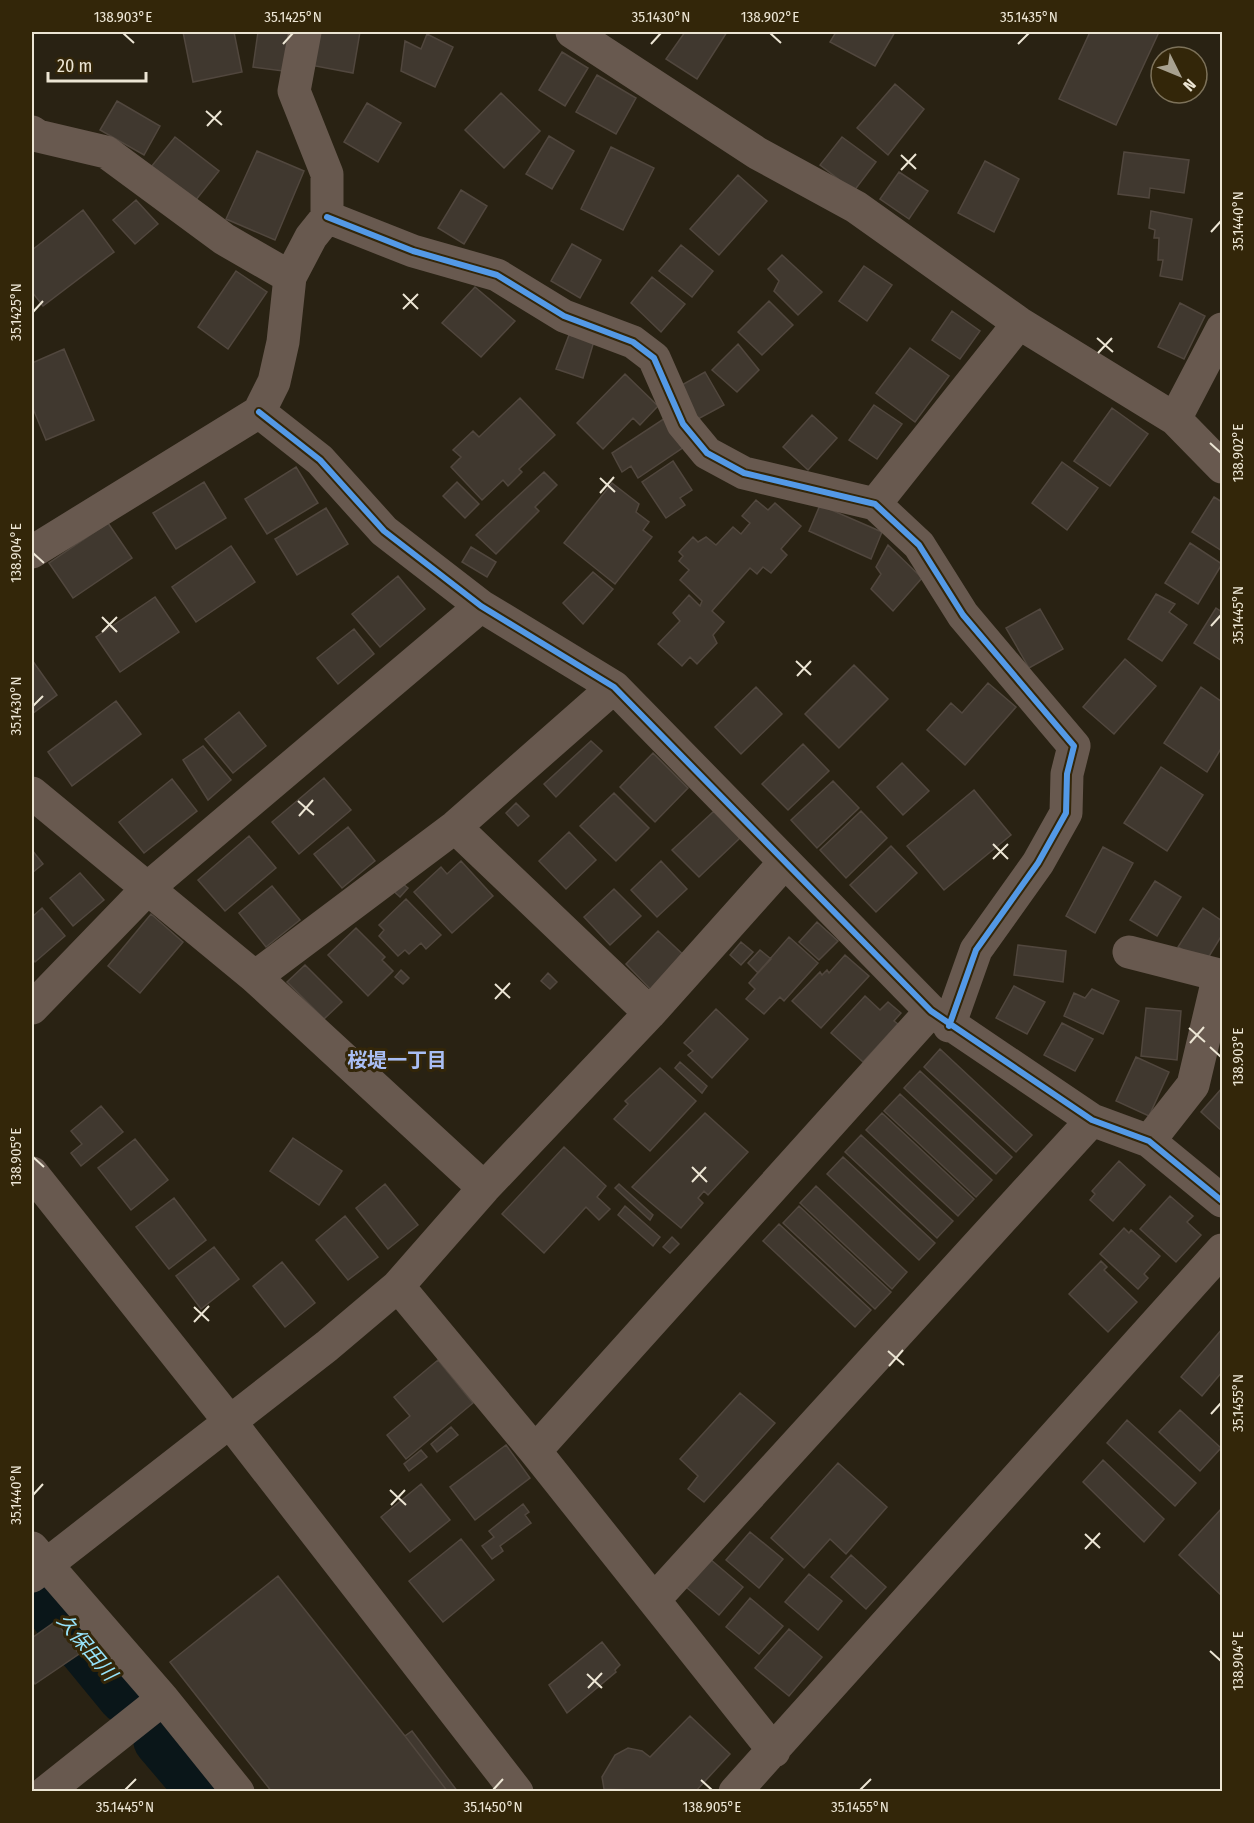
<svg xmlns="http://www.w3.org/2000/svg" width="1254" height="1823" font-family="'Fira Sans Condensed','Noto Sans JP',sans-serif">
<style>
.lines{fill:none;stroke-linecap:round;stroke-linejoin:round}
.river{stroke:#0a1619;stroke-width:58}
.building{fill:#40382f;stroke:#51473e;stroke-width:1.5}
.minor{stroke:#68594f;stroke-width:33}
.cycleway-casing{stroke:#332609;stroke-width:10}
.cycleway{stroke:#5399e6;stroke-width:6}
.ticks{fill:none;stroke:#ece5d4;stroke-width:2}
.labels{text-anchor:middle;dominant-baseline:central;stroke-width:6;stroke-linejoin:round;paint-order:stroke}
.neighbourhood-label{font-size:20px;font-weight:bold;fill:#a9bef4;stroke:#332609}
.water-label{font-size:20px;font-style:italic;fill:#97e4fc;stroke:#332609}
.neatline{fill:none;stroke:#ece5d4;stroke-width:2}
.ticks-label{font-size:15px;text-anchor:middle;fill:#ece5d4}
</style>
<rect width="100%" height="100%" fill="#292213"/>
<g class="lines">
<!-- river -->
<path class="river" d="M48,1600l78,95
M162,1739l45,53"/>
</g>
<!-- building -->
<path class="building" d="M183,32h51l8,40 -49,10z
M258,32h31l-6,39 -30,-4z
M317,32h43l-7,41 -43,-8z
M685,32h42l-30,47 -31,-20z
M836,32h59l-20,34 -45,-24z
M1090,32h69l-43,93 -57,-26z
M427,34l26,13 -18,40 -34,-16 4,-30 16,8z
M562,52l26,16 -23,38 -26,-16z
M597,75l39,23 -20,36 -40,-22z
M895,84l29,25 -36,46 -31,-27z
M501,93l39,38 -36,37 -39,-38z
M117,101l43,25 -16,29 -44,-25z
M367,103l34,20 -23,39 -34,-20z
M549,136l25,15 -22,38 -26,-15z
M175,137l44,34 -24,30 -44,-34z
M842,137l34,25 -22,29 -34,-26z
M611,147l43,21 -31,62 -42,-21z
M257,151l47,20 -29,69 -49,-21z
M1124,152l65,8 -5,33 -34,-5 -1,10 -31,-4z
M985,161l34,18 -25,53 -36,-19z
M899,172l29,19 -19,28 -29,-20z
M738,175l29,26 -48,54 -29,-26z
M461,190l26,16 -23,38 -26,-16z
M136,200l22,24 -23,20 -22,-24z
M83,210l31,42 -71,54 -11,-14v-42z
M1151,211l41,8 -10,61 -22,-4 3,-16h-5l1,-22h-5l1,-8 -6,-2z
M572,244l29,16 -21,38 -29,-17z
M681,245l32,26 -21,26 -33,-26z
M782,255l40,37 -24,23 -24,-24 5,-10 -11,-12z
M864,266l28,19 -25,36 -28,-20z
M236,271l31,21 -39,57 -30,-22z
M652,277l33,27 -24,28 -30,-29z
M475,287l40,34 -34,36 -39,-34z
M769,301l24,24 -31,30 -24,-23z
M1180,303l25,13 -21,43 -26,-12z
M952,311l28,20 -20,28 -28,-19z
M569,335l25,6 -11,37 -27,-9z
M738,344l21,26 -22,22 -25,-22z
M910,348l39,28 -34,46 -39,-29z
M64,349l30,71 -48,20 -14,-34v-43z
M705,372l19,33 -26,14 -18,-33z
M625,374l33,32 -18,19 -7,-7 -30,31 -26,-26z
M520,398l35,37 -36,34 3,3 -14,14 -5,-6 -21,20 -31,-33 10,-10 -8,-7 20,-19 6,6z
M874,405l28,19 -25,35 -28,-19z
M1112,408l36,26 -38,52 -36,-25z
M812,415l25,23 -29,32 -25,-23z
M665,418l19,29 -46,31 -7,-12 -9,6 -10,-19z
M673,461l19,29 -12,8 5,7 -19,13 -24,-36z
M1062,462l36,26 -31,42 -35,-27z
M296,467l22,36 -51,31 -22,-35z
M544,472l13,13 -22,22 4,4 -43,43 -20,-19z
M204,482l22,36 -50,31 -23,-36z
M457,482l22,22 -14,14 -22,-22z
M612,483l27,21 -3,8 13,10 -6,8 9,7 -37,47 -51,-41z
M1214,497l8,5v49l-30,-19z
M756,500l12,10 7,-7 26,23 -20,23 6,6 -16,18 -8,-6 -6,7 -7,-6 -38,43 12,11 -11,13 4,8 -20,21 -7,-7 -8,9 -24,-22 22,-23 -7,-8 16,-18 11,11 2,-5 -22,-21 9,-10 -10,-9 4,-5 -4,-4 14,-15 5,5 8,-5 10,8 17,-18 8,7 9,-11 -8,-7z
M820,505l62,27 -11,27 -62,-28z
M326,508l22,36 -51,31 -22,-36z
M108,523l24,35 -59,40 -24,-35z
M1190,543l32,21 -24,40 -33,-21z
M888,545l34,33 -29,33 -22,-22 10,-15 -5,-7z
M231,546l24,36 -59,40 -24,-35z
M471,547l25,15 -9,15 -25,-15z
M593,572l20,17 -30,35 -20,-21z
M398,576l27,33 -45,38 -28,-33z
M1156,594l19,10 -6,8 18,13 -25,36 -34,-22z
M155,597l24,35 -59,40 -24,-35z
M1216,608l6,4v49l-28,-18z
M1040,609l23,40 -34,19 -23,-40z
M354,629l20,25 -36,30 -21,-26z
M1125,659l31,27 -42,48 -31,-27z
M32,660l25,35 -25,19z
M854,665l34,34 -49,49 -34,-34z
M988,683l28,24 -51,58 -38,-35 24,-27 11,10z
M756,687l26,27 -41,40 -26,-27z
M1201,687l21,15v45l-15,25 -43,-29z
M116,701l25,33 -69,52 -24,-34z
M239,712l27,34 -33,27 -28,-34z
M591,741l11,10 -46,46 -12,-13z
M803,744l26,27 -41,39 -26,-26z
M203,746l28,34 -23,20 -25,-40z
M653,753l35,35 -33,34 -35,-35z
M902,763l27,28 -26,24 -26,-28z
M1161,767l42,28 -36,56 -43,-28z
M324,778l27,32 -52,44 -27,-32z
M172,779l25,32 -53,42 -25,-31z
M833,781l26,27 -42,40 -26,-28z
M974,790l37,45 -67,55 -37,-44z
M614,793l35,35 -33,33 -36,-35z
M516,803l13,13 -11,10 -12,-13z
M714,811l26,27 -41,39 -27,-27z
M861,811l26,27 -41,40 -26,-28z
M348,827l27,34 -33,27 -28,-34z
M569,832l27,28 -30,29 -27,-28z
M249,836l27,32 -51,43 -27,-31z
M891,846l26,27 -41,39 -26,-27z
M1103,847l30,16 -38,70 -29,-17z
M32,850l11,14 -11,9z
M461,861l32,35 -41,37 -38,-41 27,-25 6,7z
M661,861l26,28 -30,28 -26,-27z
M80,873l24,27 -31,26 -23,-28z
M397,879l11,9 -8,9 -11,-10z
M1155,881l26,16 -24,39 -27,-16z
M272,886l28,34 -34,27 -27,-34z
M614,889l27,27 -31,29 -26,-28z
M406,899l35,36 -15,14 -5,-6 -12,11 -4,-4 -7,6 -19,-20 5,-6 -5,-5z
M42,908l23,28 -30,26 -3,-4v-41z
M1203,908l19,13v14l-17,28 -27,-16z
M151,914l32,28 -43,51 -32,-27z
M817,922l21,19 -19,19 -20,-18z
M356,928l29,29 -3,3 11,11 -25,25 -40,-41z
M658,931l31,29 -34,34 -29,-30z
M789,937l29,26 -34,38 -4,-4 -16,17 -18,-15 9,-10 -6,-6z
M741,942l12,10 -12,13 -11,-10z
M1018,945l48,6 -3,31 -49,-7z
M760,950l11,9 -13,14 -10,-10z
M845,955l24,21 -48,52 -29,-27 28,-29 2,3 5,-5 2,3z
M305,965l37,37 -18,17 -37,-37z
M401,970l8,8 -6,6 -8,-7z
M548,973l9,9 -7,7 -9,-8z
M1014,986l31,16 -18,32 -31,-16z
M1092,989l27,12 -16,33 -39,-18 10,-23 11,5z
M865,996l15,14 8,-8 13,11 -7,8 4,3 -35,38 -32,-29z
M1146,1008l35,3 -4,49 -36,-4z
M716,1009l32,30 -36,39 -24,-23 5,-4 -9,-8z
M1062,1023l31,16 -18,32 -31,-16z
M940,1049l92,86 -16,17 -92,-85z
M1136,1057l33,15 -20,44 -33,-15z
M680,1062l27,24 -5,7 -27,-25z
M660,1068l36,33 -46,50 -36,-32 14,-15 -3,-3z
M920,1071l92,86 -16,17 -92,-86z
M1222,1088v43l-21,-19z
M900,1094l92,86 -16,17 -92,-86z
M101,1106l22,26 -42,34 -10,-13 11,-9 -11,-13z
M705,1113l43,39 -40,43 -4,-4 -6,7 5,5 -22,25 -49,-41z
M882,1113l92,86 -16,17 -92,-86z
M861,1135l92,86 -16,17 -92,-86z
M293,1138l49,33 -23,34 -49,-34z
M135,1139l33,41 -37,30 -33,-42z
M564,1147l42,39 -9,11 13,12 -11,11 -13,-13 -42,46 -42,-39z
M843,1157l92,86 -16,17 -92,-86z
M1119,1161l26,24 -32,36 -23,-21 5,-6 -3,-3z
M385,1184l33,41 -30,24 -32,-41z
M619,1184l34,31 -3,5 -35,-32z
M816,1186l91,86 -15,17 -92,-86z
M1170,1196l23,20 -6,6 14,13 -25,27 -36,-33z
M174,1198l32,42 -37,29 -33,-42z
M625,1206l35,31 -7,9 -35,-31z
M799,1206l92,86 -16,17 -92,-86z
M345,1216l33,41 -30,23 -32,-40z
M779,1224l92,86 -16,17 -92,-86z
M1124,1228l5,5 2,-3 29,26 -16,18 4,4 -10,11 -38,-35z
M672,1237l7,7 -9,9 -7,-6z
M214,1247l25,32 -38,30 -25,-33z
M1101,1261l6,6 -3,3 33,32 -29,30 -39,-38z
M282,1262l33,41 -30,24 -32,-41z
M1222,1329v43l-20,24 -21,-19z
M438,1360l35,43 -67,56 -19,-24 23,-19 -16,-19z
M740,1393l35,30 -71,79 -16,-13 10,-13 -18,-17z
M1180,1410l41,38 -21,23 -41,-39z
M1127,1420l69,63 -21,23 -68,-63z
M451,1427l7,8 -21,17 -6,-8z
M506,1445l24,33 -55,42 -25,-33z
M421,1450l6,7 -18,14 -5,-7z
M1103,1460l61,59 -20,23 -61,-60z
M838,1463l49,44 -41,47 -16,-15 -26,29 -33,-30z
M421,1484l29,36 -40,32 -29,-35z
M523,1504l6,8 -4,3 6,8 -31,23 3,5 -11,8 -10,-13 12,-9 -5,-6z
M1222,1508v88l-43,-41z
M750,1532l33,27 -24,29 -33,-28z
M461,1539l33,41 -51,42 -34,-41z
M851,1555l35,32 -20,22 -35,-32z
M710,1559l33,28 -24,28 -33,-28z
M809,1574l33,27 -24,29 -33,-28z
M278,1576l127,160 43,56h-176l-102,-130z
M750,1598l33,28 -24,28 -33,-27z
M56,1621l23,33 -44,30 -3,-5v-41z
M789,1629l33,28 -33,39 -34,-28z
M602,1642l18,23 -5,5 1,2 -49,41 -18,-28z
M690,1716l40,38 -35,38 -91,-3 -2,-12 13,-22 13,-7 14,3 8,6z
M412,1731l46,61h-10l-43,-56z"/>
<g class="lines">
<!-- minor -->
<path class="minor" d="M572,32l185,121 99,54 163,116 156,96 47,48
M32,132l6,4 68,16 118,87 66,38
M327,217l86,34 84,24 67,41 69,26 21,16 29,66 24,29 37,20 131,31 44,41 44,70 111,131 -7,28 -1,39 -28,50 -62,87 -27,76
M259,412l61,48 64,71 97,75 133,81 317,324 161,109 57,21 73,60
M1175,419l47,-90
M875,504l144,-181
M32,552l227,-140 15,-30 9,-40 7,-65 21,-40 16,-20v-43l-33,-83 11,-59
M32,793l223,184 229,211
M455,827l195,186
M1129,952l90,23 -26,110 -44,56
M255,977l200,-150 159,-140
M32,1008l117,-121 332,-281
M32,1173l198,249 287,370
M398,1286l137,165 239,300
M535,1451l396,-440
M32,1548l131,151 75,93
M32,1576l295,-230 71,-60 86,-98 166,-175 135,-151
M654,1600l438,-480
M46,1792l117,-93
M735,1792l487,-542"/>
<defs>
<path id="cycleway" d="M327,217l86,34 84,24 67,41 69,26 21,16 29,66 24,29 37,20 131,31 44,41 44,70 111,131 -7,28 -1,39 -28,50 -62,87 -27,76
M259,412l61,48 64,71 97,75 133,81 317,324 161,109 57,21 73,60"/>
</defs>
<!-- cycleway casing -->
<use href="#cycleway" class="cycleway-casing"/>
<!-- cycleway -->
<use href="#cycleway" class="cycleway"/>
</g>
<!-- ticks -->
<path class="ticks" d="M123,33l11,10M770,33l11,10M283,44l10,-11M651,44l10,-11M1018,44l11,-11M206,111l16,14M207,126l14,-15M901,155l15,14M901,170l15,-16M1211,232l10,-11M403,294l15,15M403,309l15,-15M33,312l10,-11M1097,338l16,14M1098,353l14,-15M1210,443l11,10M600,478l15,14M600,493l14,-16M33,553l11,10M102,617l15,15M1211,626l10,-11M102,632l15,-15M796,661l15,14M797,676l14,-15M33,706l10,-10M298,801l16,14M299,816l14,-16M993,844l15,15M993,859l15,-15M495,984l15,14M495,999l15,-16M1189,1028l16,14M1190,1043l14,-16M1210,1047l11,10M33,1157l11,10M692,1167l15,15M692,1182l14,-15M194,1307l15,14M194,1322l15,-16M888,1351l16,14M889,1366l14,-16M1211,1414l10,-11M390,1490l16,15M33,1495l10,-11M391,1505l14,-15M1085,1534l15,14M1085,1549l15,-16M1210,1651l11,10M587,1674l15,14M588,1688l14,-15M701,1780l11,10M125,1790l11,-11M493,1790l10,-11M860,1790l11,-11"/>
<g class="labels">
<!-- neighbourhood labels -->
<g class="neighbourhood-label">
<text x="397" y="1060">桜堤一丁目</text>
</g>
<!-- water labels -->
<g class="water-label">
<text transform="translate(87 1647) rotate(50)">久保田川</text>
</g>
</g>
<!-- border -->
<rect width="1254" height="1823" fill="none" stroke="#332609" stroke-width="66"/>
<!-- north arrow -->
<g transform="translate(1179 75) rotate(133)"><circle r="28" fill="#332609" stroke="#7d725a" stroke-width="1.5"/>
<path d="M0-4.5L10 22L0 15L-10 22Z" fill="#a8a190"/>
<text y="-9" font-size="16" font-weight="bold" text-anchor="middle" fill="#ece5d4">N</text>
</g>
<!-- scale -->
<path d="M48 72v9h98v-9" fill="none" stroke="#ece5d4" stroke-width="3"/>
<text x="57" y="72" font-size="18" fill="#ece5d4" stroke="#332609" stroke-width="4.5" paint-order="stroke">20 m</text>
<rect x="33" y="33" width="1188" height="1757" class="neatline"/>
<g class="ticks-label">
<text x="123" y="22">138.903°E</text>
<text x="293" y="22">35.1425°N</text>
<text x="661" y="22">35.1430°N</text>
<text x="770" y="22">138.902°E</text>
<text x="1029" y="22">35.1435°N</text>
<text transform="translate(1238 221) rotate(-90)" y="5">35.1440°N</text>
<text transform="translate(16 312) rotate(-90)" y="5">35.1425°N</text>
<text transform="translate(1238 453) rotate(-90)" y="5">138.902°E</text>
<text transform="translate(16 553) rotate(-90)" y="5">138.904°E</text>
<text transform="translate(1238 615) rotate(-90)" y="5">35.1445°N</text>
<text transform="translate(16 706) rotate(-90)" y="5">35.1430°N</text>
<text transform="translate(1238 1057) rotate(-90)" y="5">138.903°E</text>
<text transform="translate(16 1157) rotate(-90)" y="5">138.905°E</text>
<text transform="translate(1238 1403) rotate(-90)" y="5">35.1455°N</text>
<text transform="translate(16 1495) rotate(-90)" y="5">35.1440°N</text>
<text transform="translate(1238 1661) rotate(-90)" y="5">138.904°E</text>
<text x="125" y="1812">35.1445°N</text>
<text x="493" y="1812">35.1450°N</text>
<text x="712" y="1812">138.905°E</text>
<text x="860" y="1812">35.1455°N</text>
</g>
</svg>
